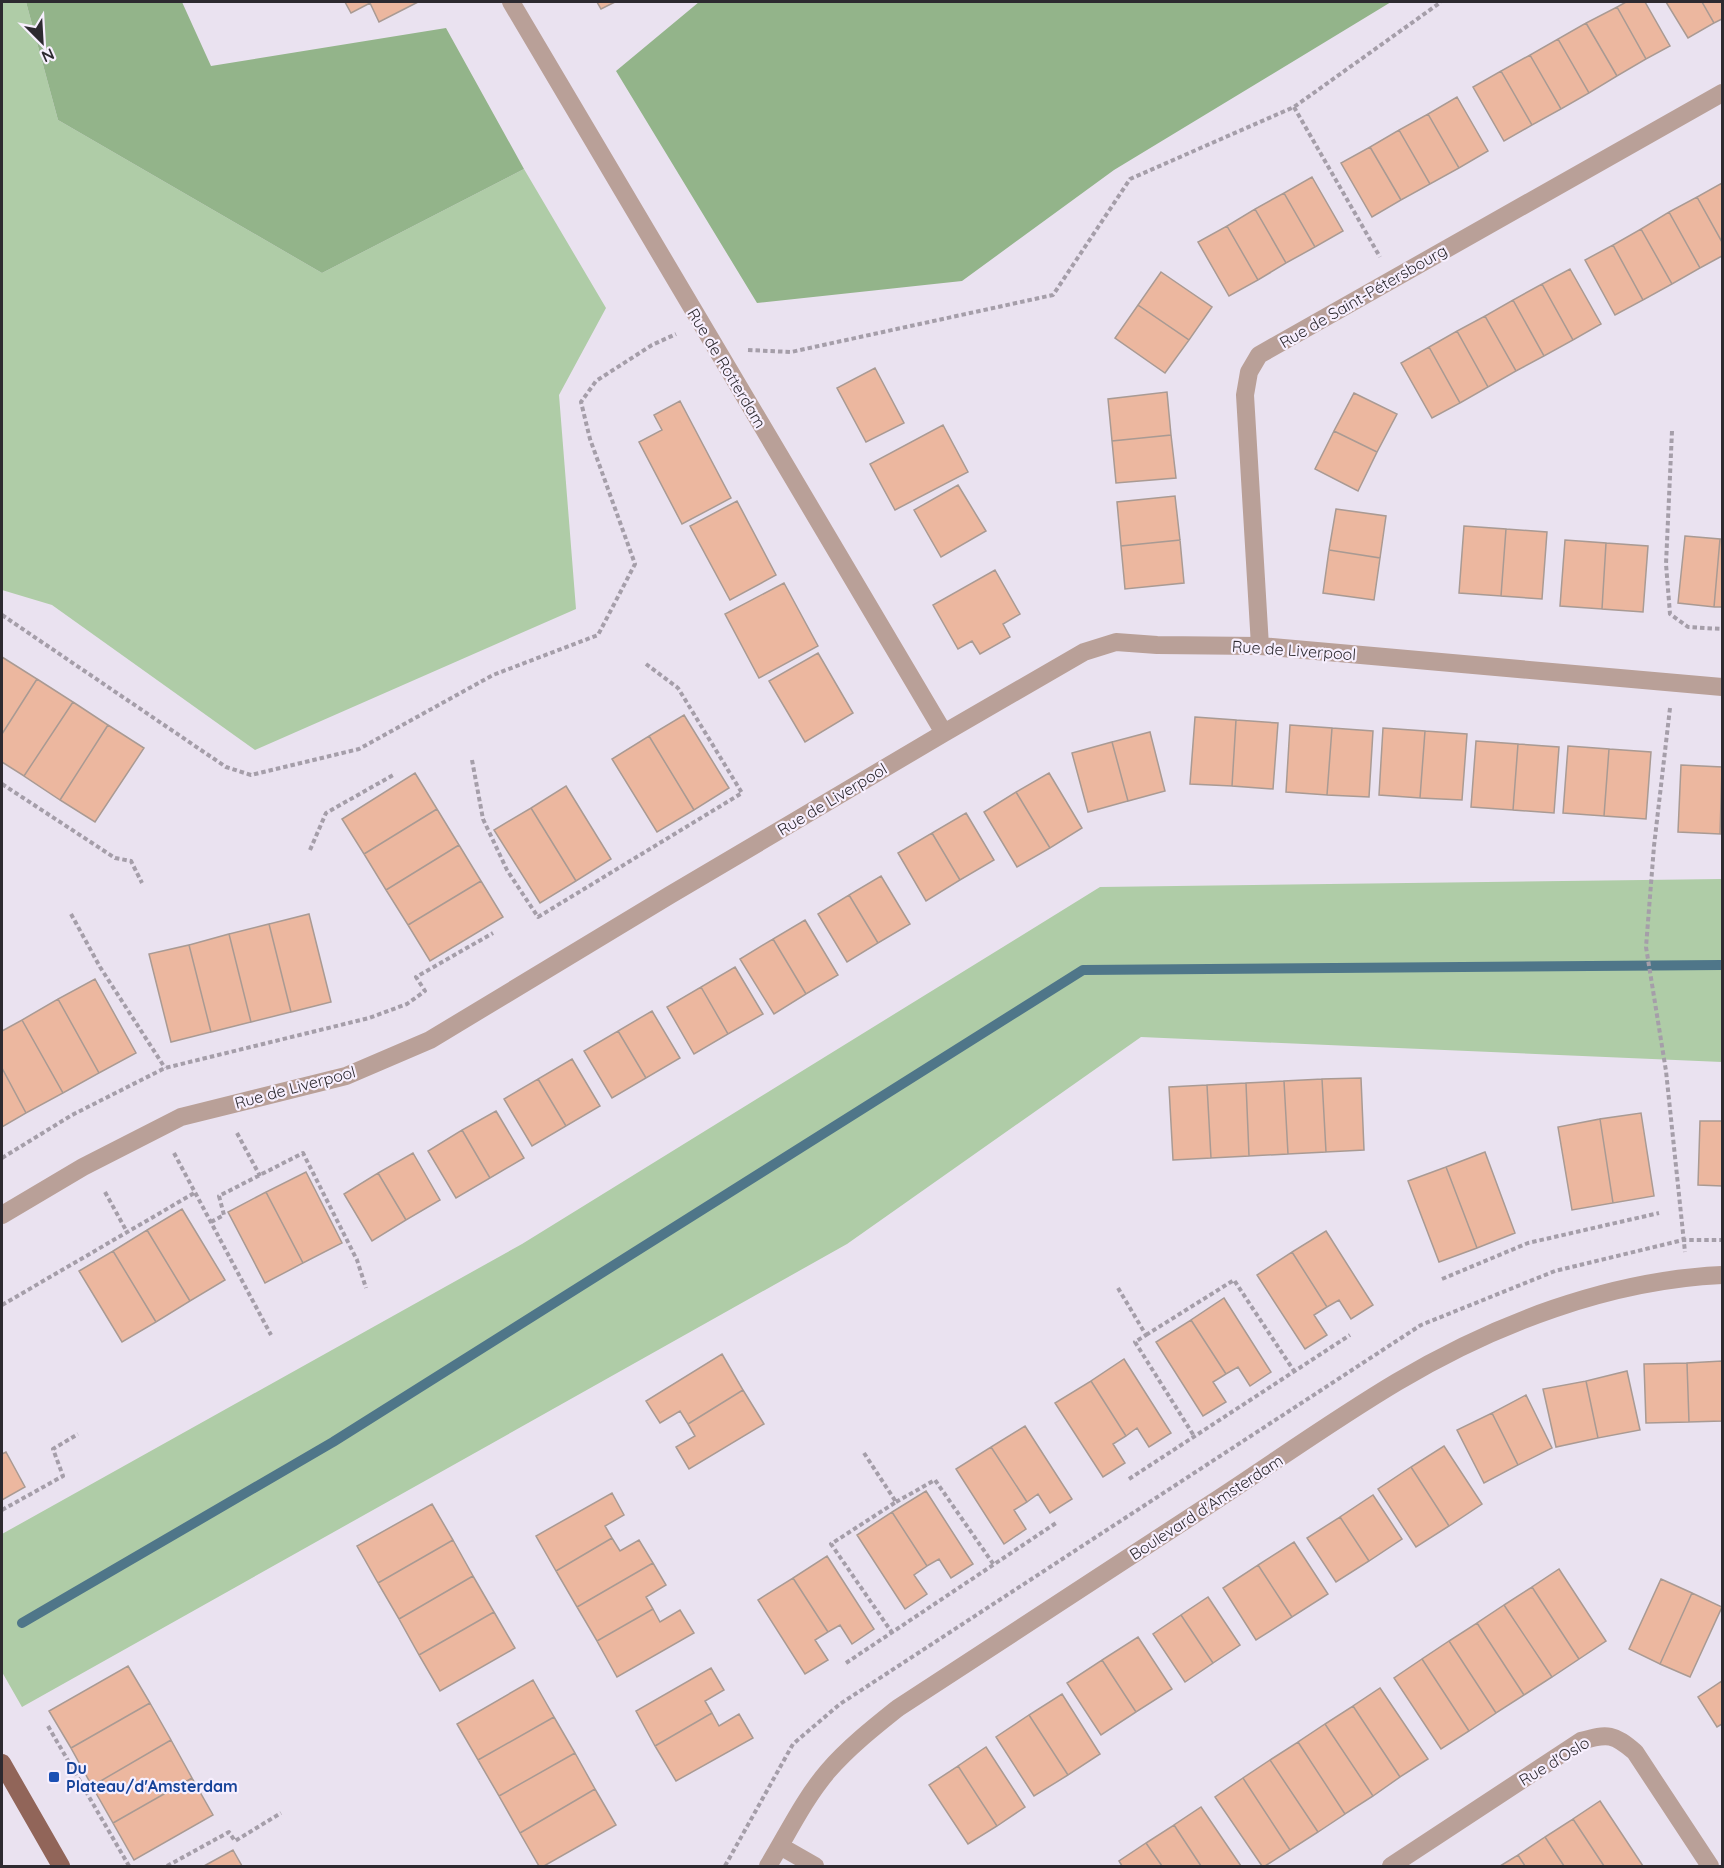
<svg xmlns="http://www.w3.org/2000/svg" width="1724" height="1868" font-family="Quicksand,sans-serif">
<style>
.green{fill:#afcca7}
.forest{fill:#93b48a}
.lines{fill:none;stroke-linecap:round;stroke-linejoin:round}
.stream{stroke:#4f7689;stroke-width:10}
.building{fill:#ecb79f;stroke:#a99a93;stroke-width:1.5}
.path{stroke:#a59ea9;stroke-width:4;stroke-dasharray:4.5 3;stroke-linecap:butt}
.minor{stroke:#b9a098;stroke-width:18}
.major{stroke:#916559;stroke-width:18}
.transit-dot{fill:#1a4fb4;stroke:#f7effe;stroke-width:2}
.labels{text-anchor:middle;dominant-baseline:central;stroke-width:4.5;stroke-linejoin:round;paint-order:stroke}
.street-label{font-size:16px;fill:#2d2a30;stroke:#f7effe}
.transit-label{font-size:16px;font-weight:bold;fill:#164399;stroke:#f7effe;text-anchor:start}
</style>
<rect width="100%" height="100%" fill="#eae2f0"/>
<!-- green -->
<path class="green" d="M2,2h24l32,118 264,153 202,-104 82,139 -47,87 17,214 -321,141 -203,-145 -50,-15z
M1722,879v183l-581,-25 -294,207 -825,463 -20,-35v-138l520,-290 578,-357z"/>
<!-- forest -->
<path class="forest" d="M26,2h156l29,64 235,-38 78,141 -202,104 -264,-153z
M699,2h692l-277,168 -152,111 -205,22 -141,-232z"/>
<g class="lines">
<!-- stream -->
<path class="stream" d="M22,1623l311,-181 750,-472 639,-5"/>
</g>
<!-- building -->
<path class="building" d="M345,2h73l-39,20 -9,-19 -19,10z
M597,2h18l-14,7z
M1626,2h19l25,44 -24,13 -29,-52z
M1666,2h36l12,21 -26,15z
M1702,2h20v17l-8,4z
M1617,7l29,52 -29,17 -31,-53z
M1586,23l31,53 -28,17 -31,-54z
M1558,39l31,54 -28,16 -31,-54z
M1530,55l31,54 -29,16 -31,-54z
M1501,71l31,54 -28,16 -31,-54z
M1457,97l31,54 -29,17 -31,-54z
M1428,114l31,54 -29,16 -31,-54z
M1399,130l31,54 -29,16 -31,-53z
M1370,147l31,53 -29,17 -31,-54z
M1312,177l31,54 -28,16 -31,-54z
M1722,183v59l-25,-45z
M1284,193l31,54 -29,16 -31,-54z
M1697,197l25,45v14l-22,12 -31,-56z
M1255,209l31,54 -28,17 -31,-54z
M1669,212l31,56 -28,16 -31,-55z
M1227,226l31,54 -29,16 -31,-54z
M1641,229l31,55 -29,16 -30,-55z
M1613,245l30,55 -28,15 -30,-55z
M1570,269l31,55 -28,16 -31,-56z
M1161,272l51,35 -23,33 -51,-35z
M1542,284l31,56 -29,16 -31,-56z
M1513,300l31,56 -28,15 -31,-55z
M1138,305l51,35 -24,33 -50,-35z
M1485,316l31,55 -28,16 -31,-56z
M1457,331l31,56 -28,16 -31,-56z
M1429,347l31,56 -28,15 -31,-55z
M875,368l29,55 -38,19 -29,-54z
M1167,392l4,43 -59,6 -4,-42z
M1354,393l43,21 -20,38 -43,-21z
M680,401l51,97 -49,26 -43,-82 23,-12 -8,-15z
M943,425l25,47 -73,38 -25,-46z
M1334,431l43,21 -19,39 -43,-22z
M1171,435l5,43 -60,5 -4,-42z
M958,485l28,46 -45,26 -27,-47z
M1175,496l5,44 -59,6 -4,-44z
M737,501l39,74 -46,25 -40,-74z
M1336,509l50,7 -6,42 -51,-8z
M1464,526l42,3 -5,67 -42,-3z
M1506,529l41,3 -5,67 -41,-3z
M1685,536l35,3 -6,68 -36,-4z
M1720,539h2v68h-8z
M1180,540l4,43 -59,6 -4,-43z
M1565,540l41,3 -4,66 -42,-3z
M1606,543l42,3 -5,66 -41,-3z
M1329,550l51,8 -6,42 -51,-7z
M995,570l25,44 -17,10 7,13 -30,17 -8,-13 -14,8 -25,-44z
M784,583l34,63 -59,32 -34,-64z
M818,653l35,60 -48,29 -36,-61z
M2,657l35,22 -35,55z
M37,679l36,23 -49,74 -22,-14v-28z
M73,702l35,23 -48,75 -36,-24z
M684,715l45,73 -35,22 -45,-74z
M1195,717l41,3 -4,66 -42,-2z
M1236,720l42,3 -5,66 -41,-3z
M108,725l36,23 -49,74 -35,-22z
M1290,725l42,3 -5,67 -41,-3z
M1332,728l41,3 -4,66 -42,-2z
M1383,728l42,3 -5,67 -41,-3z
M1425,731l42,3 -5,66 -42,-2z
M1150,732l15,59 -37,10 -16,-59z
M649,736l45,74 -37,22 -45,-73z
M1476,741l42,3 -5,66 -42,-3z
M1112,742l16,59 -40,11 -16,-59z
M1518,744l41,3 -5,66 -41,-3z
M1568,746l41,3 -5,67 -41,-3z
M1609,749l42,3 -5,67 -42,-3z
M1681,765l41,2 -2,67 -42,-2z
M415,773l22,36 -73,45 -22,-35z
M1049,773l33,55 -32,20 -34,-56z
M1722,773v61h-2z
M566,786l45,73 -35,22 -45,-73z
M1016,792l34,56 -33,19 -33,-55z
M531,808l45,73 -36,22 -46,-73z
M437,809l22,36 -73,45 -22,-36z
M966,813l28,47 -34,20 -28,-47z
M932,833l28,47 -34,21 -28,-48z
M459,845l22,36 -73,44 -22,-35z
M881,876l29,48 -32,19 -29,-48z
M481,881l22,36 -73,44 -22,-36z
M849,895l29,48 -31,19 -29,-48z
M309,914l22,88 -40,10 -22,-88z
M805,920l33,55 -32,19 -33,-55z
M269,924l22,88 -40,10 -22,-88z
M229,934l22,88 -40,10 -22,-87z
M773,939l33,55 -32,20 -34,-55z
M189,945l22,87 -40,10 -22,-88z
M735,967l28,47 -35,20 -27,-47z
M95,979l41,74 -37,20 -41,-74z
M701,987l27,47 -34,20 -27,-47z
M58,999l41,74 -36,20 -41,-73z
M652,1011l28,47 -34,20 -28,-47z
M22,1020l41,73 -37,20 -24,-45v-37z
M618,1031l28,47 -34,20 -28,-47z
M572,1059l28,47 -34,20 -28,-47z
M2,1068l24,45 -24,14z
M1361,1078l3,72 -38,2 -4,-73z
M538,1079l28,47 -34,20 -28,-47z
M1322,1079l4,73 -38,2 -4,-73z
M1284,1081l4,73 -39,2 -3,-73z
M1246,1083l3,73 -38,2 -4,-73z
M1207,1085l4,73 -38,2 -4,-73z
M496,1111l28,47 -34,20 -28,-48z
M1641,1113l13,83 -41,7 -13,-84z
M1600,1119l13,84 -41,7 -14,-83z
M1700,1121h22v65l-24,-1z
M462,1130l28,48 -34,20 -28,-47z
M1485,1152l30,81 -38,15 -31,-81z
M413,1153l27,47 -34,20 -28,-47z
M1446,1167l31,81 -38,14 -31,-81z
M306,1172l36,71 -39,20 -37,-71z
M378,1173l28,47 -34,21 -28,-47z
M266,1192l37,71 -38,20 -37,-71z
M182,1209l43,71 -35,21 -43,-71z
M147,1230l43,71 -34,21 -43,-71z
M1326,1231l47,74 -22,14 -12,-19 -12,7 -35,-55z
M113,1251l43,71 -34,20 -43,-71z
M1292,1252l35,55 -13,8 13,20 -22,14 -48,-74z
M1224,1298l47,74 -21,14 -12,-19 -12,7 -35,-54z
M1191,1320l35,54 -13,8 13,20 -23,14 -47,-74z
M722,1354l21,36 -55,34 -8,-13 -20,12 -14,-22z
M1124,1359l47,74 -22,14 -12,-19 -11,8 -35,-55z
M1722,1361v60l-33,1 -2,-59z
M1687,1363l2,59 -43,1 -2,-59z
M1627,1371l13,59 -42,8 -12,-57z
M1091,1381l35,55 -13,8 12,19 -22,14 -48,-74z
M1586,1381l12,57 -42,9 -13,-58z
M743,1390l21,34 -75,45 -13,-22 19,-11 -7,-12z
M1526,1395l26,53 -34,17 -26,-52z
M1492,1413l26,52 -34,18 -27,-53z
M1025,1426l47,73 -22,14 -12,-19 -11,8 -36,-55z
M1444,1446l38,58 -33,22 -38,-59z
M991,1447l36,55 -13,8 12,19 -22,15 -48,-75z
M6,1452l19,35 -23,13v-46z
M1411,1467l38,59 -33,21 -38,-58z
M926,1491l47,73 -22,14 -12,-19 -12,7 -35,-54z
M612,1493l12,22 -19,11 7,12 -56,33 -20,-35z
M1373,1495l29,44 -33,22 -29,-44z
M432,1504l21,36 -75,43 -21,-37z
M892,1512l35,54 -13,9 13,19 -22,15 -48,-74z
M1340,1517l29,44 -33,21 -29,-44z
M612,1538l8,13 19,-11 14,23 -76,44 -21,-36z
M453,1540l20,36 -74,43 -21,-36z
M1294,1542l34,52 -36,23 -34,-52z
M827,1556l47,73 -22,15 -12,-19 -12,7 -35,-54z
M653,1563l13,22 -20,12 7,12 -56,32 -20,-34z
M1258,1565l34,52 -36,23 -33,-52z
M1559,1569l47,72 -27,18 -47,-72z
M473,1576l21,36 -75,43 -20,-36z
M793,1578l35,54 -13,8 13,20 -23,14 -47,-74z
M1661,1579l31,14 -32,71 -31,-15z
M1532,1587l47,72 -27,18 -48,-72z
M1692,1593l30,14 -32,70 -30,-13z
M1208,1597l32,48 -27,18 -32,-48z
M1504,1605l48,72 -28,18 -47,-72z
M653,1609l7,13 20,-12 14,23 -77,44 -20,-36z
M494,1612l21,36 -75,43 -21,-36z
M1181,1615l32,48 -28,19 -32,-48z
M1477,1623l47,72 -28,18 -47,-72z
M1138,1637l34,52 -36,23 -34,-52z
M1449,1641l47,72 -27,18 -47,-72z
M1422,1659l47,72 -28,18 -47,-71z
M1102,1660l34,52 -35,23 -34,-52z
M128,1666l22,37 -79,45 -22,-37z
M711,1668l13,22 -19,11 7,12 -57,33 -19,-35z
M533,1680l21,37 -76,43 -21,-36z
M1722,1681v43l-5,3 -19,-30z
M1380,1688l48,71 -28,18 -47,-71z
M1062,1694l38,60 -32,21 -39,-60z
M150,1703l21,37 -79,46 -21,-38z
M1353,1706l47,71 -27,19 -48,-72z
M712,1713l7,13 20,-12 14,24 -77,43 -21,-35z
M1029,1715l39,60 -34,21 -38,-59z
M554,1717l21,36 -76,43 -21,-36z
M1325,1724l48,72 -28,18 -47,-72z
M171,1740l21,38 -79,45 -21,-37z
M1298,1742l47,72 -27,18 -48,-72z
M986,1747l39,60 -28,19 -39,-60z
M575,1753l20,36 -75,44 -21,-37z
M1270,1760l48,72 -28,18 -47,-72z
M958,1766l39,60 -29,18 -39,-59z
M192,1778l21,37 -79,45 -21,-37z
M1243,1778l47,72 -25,16h-3l-47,-69z
M595,1789l21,36 -72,41h-5l-19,-33z
M1600,1801l43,65h-39l-31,-47z
M1201,1807l40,59h-40l-27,-41z
M1573,1819l31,47h-40l-19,-29z
M1174,1825l27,41h-39l-16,-23z
M1545,1837l19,29h-39l-7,-11z
M1146,1843l16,23h-40l-3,-5z
M233,1850l9,16h-38z
M1518,1855l7,11h-25z"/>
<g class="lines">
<!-- path -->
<path class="path" d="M1294,107l86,150
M748,350l43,2 262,-57 77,-116 164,-72 147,-105
M1672,431l-6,133 4,50 18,13 34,2
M2,615l224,152 25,8 108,-26 134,-74 105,-40 37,-71 -45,-125 -9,-37 15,-21 56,-36 24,-11
M1670,708l-16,138 -8,101 20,124 19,181
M472,760l11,59 24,51 31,47 204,-124 -64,-105 -32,-24
M2,784l113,74 16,3 11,22
M310,850l16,-37 69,-39
M71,914l29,53 65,101
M237,1133l23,43
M174,1153l97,182
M2,1158l70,-43 93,-47 204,-50 38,-14 18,-13 -9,-14 77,-44
M105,1192l22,40
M211,1222l13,-7 -5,-19 84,-43 54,107 9,28
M1442,1279l86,-36 131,-30
M1118,1288l28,47 -11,7 59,94
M2,1305l194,-113
M1146,1335l88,-55 60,91
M864,1453l32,49 -65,42 62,90
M1129,1479l221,-144
M896,1502l39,-22 59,85
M2,1510l61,-34 -10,-27 25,-15
M846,1663l210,-140
M48,1726l81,140
M167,1866l62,-34 6,9 46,-28
M725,1866l68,-122 47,-40 581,-379 134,-54 128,-31h39"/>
<!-- minor -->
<path class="minor" d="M511,2l433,731
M1260,646l-15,-251 4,-23 10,-17 463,-262
M2,1215l81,-48 98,-50 165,-41 84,-36 240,-145 274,-162 140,-81 32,-10 41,3 103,1 462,41
M780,1846l35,20
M768,1866c19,-31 36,-67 60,-95 21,-24 45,-43 70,-63 106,-69 211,-138 317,-207 61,-40 120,-82 182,-119 97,-58 213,-102 325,-107
M1391,1866l190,-125c27,-8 33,-7 54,11l75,114"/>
<!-- major -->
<path class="major" d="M2,1763l59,103"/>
</g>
<!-- markers -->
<rect class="transit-dot" x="48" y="1771" width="12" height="12" rx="3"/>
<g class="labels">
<!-- street labels -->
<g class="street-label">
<text transform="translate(1363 296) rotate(-30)">Rue de Saint-Pétersbourg</text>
<text transform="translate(727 368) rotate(59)">Rue de Rotterdam</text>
<text transform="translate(1294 650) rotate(4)">Rue de Liverpool</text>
<text transform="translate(832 799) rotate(-31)">Rue de Liverpool</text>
<text transform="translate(295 1087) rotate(-15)">Rue de Liverpool</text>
<text transform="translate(1206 1507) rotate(-33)">Boulevard d'Amsterdam</text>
<text transform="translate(1554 1761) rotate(-31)">Rue d'Oslo</text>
</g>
<!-- transit labels -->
<g class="transit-label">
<text x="66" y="1768">Du<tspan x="66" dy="18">Plateau/d'Amsterdam</tspan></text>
</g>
</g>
<!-- border -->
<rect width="1724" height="1868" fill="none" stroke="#2d2a30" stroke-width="6"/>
<!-- north arrow -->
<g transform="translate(42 42) rotate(156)" stroke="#f7effe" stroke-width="4.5" paint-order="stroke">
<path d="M0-4.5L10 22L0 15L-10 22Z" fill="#2d2a30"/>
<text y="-9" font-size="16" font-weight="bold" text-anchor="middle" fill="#2d2a30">N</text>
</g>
</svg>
